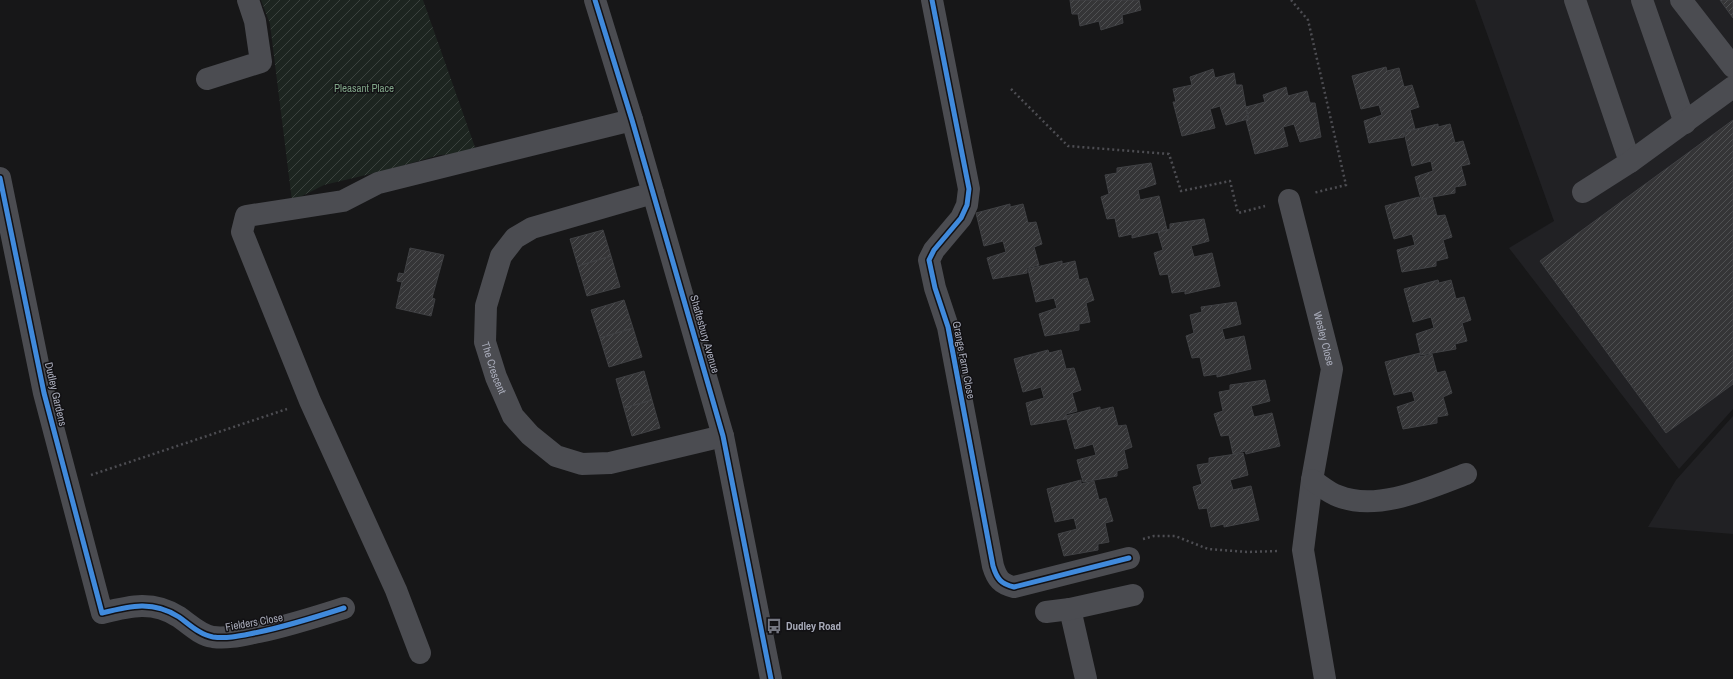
<svg xmlns="http://www.w3.org/2000/svg" width="1733" height="679" font-family="'Archivo Narrow',sans-serif">
<style>
.built{fill:#212124}
.garden{fill:url(#garden-furrows)}
.building{fill:url(#building-hatch);stroke:#404144}
.lines{fill:none;stroke-linecap:round;stroke-linejoin:round}
.path{stroke:#4d4d52;stroke-width:2.5;stroke-dasharray:2 3;stroke-linecap:butt}
.minor{stroke:#4b4c51;stroke-width:22}
.cycleway-casing{stroke:#121114;stroke-width:8}
.cycleway{stroke:#408adc;stroke-width:5}
.labels{text-anchor:middle;dominant-baseline:central;stroke-width:3;stroke-linejoin:round;paint-order:stroke}
.park-label{font-size:11px;fill:#7fa487;stroke:#121114}
.street-label{font-size:11px;fill:#a8abb9;stroke:#121114}
.poi-label{font-size:11px;font-weight:bold;fill:#a8abb9;stroke:#121114;text-anchor:start}
</style>
<defs>
<pattern id="garden-furrows" width="10" height="10" patternUnits="userSpaceOnUse"><rect width="10" height="10" fill="#1d2520"/><path d="M-1 1l2-2M0 10L10 0M9 11l2-2" fill="none" stroke="#3b423e"/></pattern>
<pattern id="building-hatch" width="6" height="6" patternUnits="userSpaceOnUse"><rect width="6" height="6" fill="#353537"/><path d="M-1 1l2-2M0 6l6-6M5 7l2-2" fill="none" stroke="#4f5052"/></pattern>
</defs>
<rect width="100%" height="100%" fill="#171718"/>
<!-- built -->
<path class="built" d="M1475,0h258v409l-54,60 -170,-221 45,-27z
M1733,416v118l-85,-7 28,-47z"/>
<!-- garden -->
<path class="garden" d="M261,0h162l54,153 -38,2 -48,14 -67,16 -32,16 -22,-177z"/>
<!-- building -->
<path class="building" d="M1070,0h69l2,10 -19,5 1,8 -22,7 -2,-9 -19,5 -2,-12h-6z
M1720,0h13v18z
M1386,67l1,4 12,-3 5,19 8,-2 7,22 -9,3 5,19 -12,2 1,6 -35,6 -5,-22 18,-6 -3,-10 -18,4 -9,-33z
M1213,69l2,9 19,-5 2,12h6l6,34 -22,6 -6,-19 -10,3 5,19 -33,8 -9,-34h3l-3,-13 19,-4 -2,-8z
M1286,87l2,9 19,-5 3,12h5l6,34 -21,5 -6,-18 -11,3 5,19 -33,8 -9,-34 3,-1 -3,-12 19,-5 -2,-7z
M1733,120v264l-67,49 -126,-172z
M1438,124v3l12,-3 5,19 8,-2 7,23 -9,2 5,19 -11,2v6l-34,6 -6,-22 18,-6 -2,-10 -19,5 -8,-34z
M1151,163l5,21 -18,6 2,10 19,-4 8,34 -35,8v-4l-13,3 -4,-19 -8,1 -6,-22 8,-3 -4,-19 12,-2v-5z
M1419,197l1,3 12,-3 5,19 8,-1 7,22 -9,3 5,18 -12,3v5l-34,6 -5,-22 18,-5 -3,-11 -18,5 -9,-33z
M1010,204v3l13,-3 5,19 8,-1 6,22 -8,3 5,18 -12,3v5l-34,6 -6,-21 19,-6 -3,-11 -19,5 -8,-33z
M1204,219l5,22 -18,5 3,11 18,-4 8,33 -35,8v-3l-13,2 -4,-19 -8,1 -6,-22 9,-3 -5,-18 12,-3v-5z
M603,230l8,26 -33,10 -8,-27z
M410,248l34,7 -12,43 3,1 -4,17 -35,-8 6,-26 -5,-1 2,-8 5,1z
M611,256l9,31 -33,9 -9,-30z
M1062,261v3l13,-3 4,19 8,-2 7,22 -8,3 4,19 -11,2v6l-34,6 -6,-22 18,-6 -3,-10 -18,4 -8,-33z
M1438,280l1,3 12,-3 5,19 8,-2 7,23 -9,3 5,18 -12,3 1,5 -35,6 -5,-21 18,-6 -3,-11 -18,5 -9,-33z
M624,300l9,28 -33,10 -9,-28z
M1236,302l5,22 -19,5 3,11 19,-4 7,33 -34,8v-3l-13,2 -4,-19 -8,1 -6,-22 8,-3 -4,-18 12,-3 -1,-5z
M633,328l9,29 -33,10 -9,-29z
M1048,350l1,3 12,-3 5,19 8,-1 7,22 -9,3 5,18 -11,3v5l-35,6 -5,-22 18,-5 -3,-11 -18,5 -9,-33z
M1420,353v4l12,-3 5,19 8,-2 7,22 -9,4 5,18 -11,2v6l-34,6 -6,-22 18,-6 -3,-10 -18,4 -9,-33z
M644,371l8,29 -28,8 -8,-29z
M1265,380l5,21 -19,5 3,11 18,-4 8,33 -34,8 -1,-3 -12,3 -4,-19 -8,1 -7,-22 9,-3 -4,-19 11,-2v-5z
M652,400l8,28 -28,8 -8,-28z
M1100,407v3l13,-3 5,19 8,-1 6,22 -8,3 4,18 -11,3v5l-34,6 -6,-22 19,-5 -3,-11 -18,5 -9,-33z
M1243,453l5,22 -18,5 3,10 18,-4 8,34 -35,7v-3l-13,3 -4,-19 -8,1 -6,-22 9,-3 -5,-19 12,-2v-5z
M1081,480v4l13,-3 5,19 7,-2 7,23 -8,2 4,19 -11,2v6l-34,6 -6,-22 19,-5 -3,-11 -19,4 -8,-33z"/>
<g class="lines">
<!-- path -->
<path class="path" d="M1291,0l17,20 38,165 -33,8
M1011,89l57,57 101,8 12,37 49,-10 8,32 27,-7
M91,475l196,-66
M1143,539l11,-3h21l33,13 39,3 32,-1"/>
<!-- minor -->
<g class="minor">
<path d="M595,0l37,120 91,316 48,243"/>
<path d="M932,0l37,189 -2,16 -6,13 -27,32 -5,10 6,28 13,39 45,239c4,13 8,18 21,21l115,-29"/>
<path d="M1575,0l55,162"/>
<path d="M1642,0l43,123"/>
<path d="M1681,0l52,67"/>
<path d="M207,79l54,-17 -6,-41 -7,-21"/>
<path d="M0,178l44,215 58,220c28,-7 51,-13 77,4 10,7 21,18 34,20 16,2 30,-2 46,-5 29,-6 57,-15 85,-24"/>
<path d="M1583,192l47,-30 103,-75"/>
<path id="s1" d="M653,193l-121,35 -17,10 -14,18 -15,50 -1,36 11,35 17,39 17,19 26,21 26,8 28,-1 113,-27"/>
<path id="s2" d="M1289,200l43,169 -20,111 -9,70 22,129"/>
<path d="M1312,480c8,5 17,13 26,16 39,16 91,-8 128,-22"/>
<path d="M1070,609l16,70"/>
<path d="M1046,612l24,-3 63,-14"/>
<path d="M420,653l-24,-63 -86,-189 -68,-169 4,-16 97,-15 35,-18 254,-63"/>
</g>
<defs>
<path id="cycleway" d="M595,0l37,120 91,316 48,243
M932,0l37,189 -2,16 -6,13 -27,32 -5,10 6,28 13,39 45,239c4,13 8,18 21,21l115,-29
M0,178l44,215 58,220c28,-7 51,-13 77,4 10,7 21,18 34,20 16,2 30,-2 46,-5 29,-6 57,-15 85,-24"/>
</defs>
<!-- cycleway casing -->
<use href="#cycleway" class="cycleway-casing"/>
<!-- cycleway -->
<use href="#cycleway" class="cycleway"/>
</g>
<!-- icons -->
<defs>
<symbol id="bus-bare" viewBox="-9 -9 18 18"><path d="M-5-6H5V4H4V6H2V4H-2V6H-4V4H-5ZM-3.5-4V0h7V-4ZM-3.5 1.2v1.5H-2V1.2ZM2 1.2v1.5H3.5V1.2Z" fill="#757781" stroke="#121114" stroke-width="2.5" paint-order="stroke"/></symbol>
</defs>
<g fill-rule="evenodd">
<use href="#bus-bare" x="763" y="615" width="22" height="22"/>
</g>
<g class="labels">
<!-- park labels -->
<g class="park-label">
<text x="364" y="88">Pleasant Place</text>
</g>
<!-- street labels -->
<g class="street-label">
<text transform="translate(705 334) rotate(74)">Shaftesbury Avenue</text>
<text stroke="none"><textPath href="#s2" startOffset="143">Wesley Close</textPath></text>
<text transform="translate(964 360) rotate(79)">Grange Farm Close</text>
<text stroke="none"><textPath href="#s1" startOffset="284">The Crescent</textPath></text>
<text transform="translate(56 394) rotate(77)">Dudley Gardens</text>
<text transform="translate(254 622) rotate(-10)">Fielders Close</text>
</g>
<!-- poi labels -->
<g class="poi-label">
<text x="786" y="626">Dudley Road</text>
</g>
</g>
</svg>
